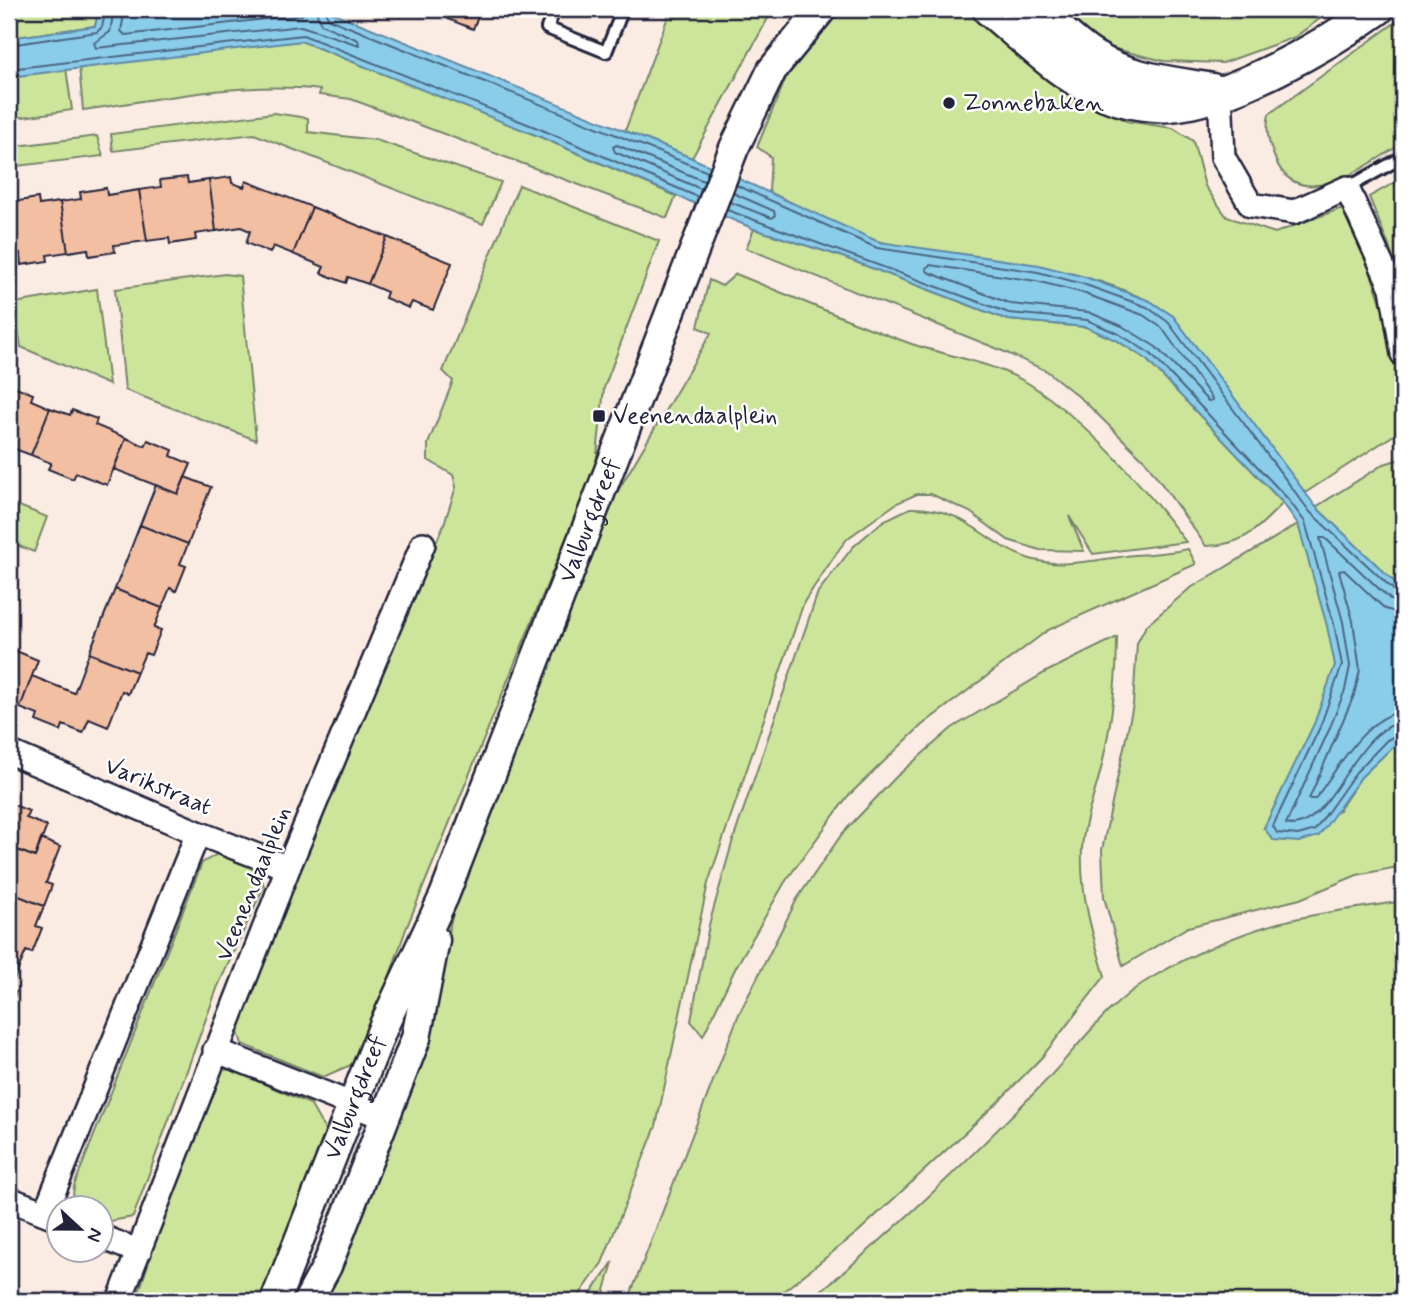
<svg xmlns="http://www.w3.org/2000/svg" width="1412" height="1310" font-family="Mynerve,sans-serif">
<style>
.green{fill:#cce59b;stroke:#77846b;stroke-width:2}
.water{fill:#8acdeb;stroke:#6089a5;stroke-width:2}
.lines{fill:none;stroke-linecap:round;stroke-linejoin:round}
.shore{stroke:#4c6681;stroke-width:2}
.building{fill:#f2bfa3;stroke:#22223b;stroke-width:2}
.service-casing{stroke:#22223b;stroke-width:16}
.minor-casing{stroke:#22223b;stroke-width:28}
.tertiary-casing{stroke:#22223b;stroke-width:33}
.secondary-casing{stroke:#22223b;stroke-width:37}
.service{stroke:#fff;stroke-width:10}
.minor{stroke:#fff;stroke-width:23}
.tertiary{stroke:#fff;stroke-width:28}
.secondary{stroke:#fff;stroke-width:32}
.poi-dot{fill:#22223b;stroke:#fff;stroke-width:2.5}
.labels{text-anchor:middle;dominant-baseline:central;stroke-width:5;stroke-linejoin:round;paint-order:stroke}
.poi-label{font-size:24px;fill:#22223b;stroke:#fff;text-anchor:start}
.street-label{font-size:24px;fill:#22223b;stroke:#fff}
</style>
<rect width="100%" height="100%" fill="#fbece3"/>
<filter id="ink" filterUnits="userSpaceOnUse"><feTurbulence type="fractalNoise" baseFrequency=".0143" numOctaves="2"/><feDisplacementMap in="SourceGraphic" scale="14" xChannelSelector="R" yChannelSelector="G"/><feConvolveMatrix kernelMatrix="1 2 1 2 8 2 1 2 1" color-interpolation-filters="sRGB"/></filter>
<g filter="url(#ink)">
<!-- green -->
<path class="green" d="M9,9h90l-4,17 -86,12z
M671,9h102l-81,149 -67,-27z
M837,9h134l121,92 34,20 47,7 20,13 12,45 22,31 48,16 70,-26c29,71 58,145 58,222l-98,64 -132,-177c-87,-59 -195,-50 -292,-74 -32,-8 -81,-36 -112,-50l2,-35 -14,-10 33,-79z
M1052,9h281l-38,28 -72,26 -59,-2 -65,-16z
M1403,17v126c-32,19 -102,74 -127,18 -7,-17 -11,-30 -7,-47z
M301,41l237,95 138,60 -9,22 -316,-119 -32,-4 1,-5c-78,-9 -159,9 -237,20l-4,-44z
M66,68l6,42 -63,9v-42z
M274,113l34,5v14l68,8 125,42 -18,42 -229,-90 -141,17 -2,-17z
M97,136l6,20 -94,11v-20z
M1403,178v118l-14,-50 -20,-49z
M519,185l140,56 -55,147 -8,77 -190,464 -46,132 -37,16 -81,-33 -9,-27 211,-493 12,-37 -3,-12 -25,-15v-16l25,-63 -10,-10z
M754,229l86,27 168,64 78,7 30,13 30,19 137,144c-26,26 -38,42 -77,43l-60,-84 -62,-61 -37,-30 -49,-22 -252,-101z
M225,274l15,2 16,164 -131,-50 -10,-101z
M736,274c57,23 115,48 173,69 41,14 89,20 125,44 58,40 110,99 152,155l-93,12 -24,-38 15,35 -44,-1 -32,-10 -38,-28 -39,-18h-14l-20,9 -49,35 -8,10 -36,54 -96,281 -52,243 -54,137 -27,38h-258l103,-260 40,-155 156,-392 95,-161 -13,-6 11,-47 13,6z
M97,289l12,96 -88,-38 -7,-44z
M1403,458v132l-87,-83 68,-43z
M9,502l38,15 -13,35 -25,-10z
M910,508c57,-1 70,33 117,50 36,12 71,1 107,-3 19,-1 36,-2 54,-6l8,15 -148,66 -126,95 -74,71 -63,86 -49,85 -33,69 -12,-15 18,-96 23,-82 86,-251 35,-45 30,-26z
M1298,524c10,35 37,108 37,141 -1,34 -54,128 -71,163l75,-18 22,-33 42,-40v129l-46,9 -57,24 -112,28 -65,39 -19,-69 -2,-47 31,-145 4,-62 9,-17 43,-37z
M1117,637c0,42 -5,82 -14,123 -6,30 -19,58 -21,89 -2,44 10,85 23,127l-63,81 -44,45 -140,130 -87,69h-143l111,-287 58,-115 45,-65 54,-57 56,-49 94,-56z
M219,853l38,13 7,20 -46,100 -85,231 -29,5 -2,-14h-23l-6,-13 1,-9 128,-323z
M1403,901v400h-595c82,-65 156,-137 230,-212 37,-37 67,-84 113,-111 38,-22 84,-43 127,-55 40,-11 84,-15 125,-22z
M212,1069l20,1 78,34 19,33 -70,164h-123z
M613,1262l-11,39h-16z"/>
<!-- water -->
<path class="water" d="M99,9h225l368,149 187,84 160,23 46,12 65,24 23,15 143,191 87,83v147l-42,40 -42,59 -20,6 -26,-2 -9,-12 50,-104 21,-59 -8,-39 -29,-102 -15,-21 -137,-144 -30,-19 -30,-13 -78,-7 -168,-64 -86,-27 -216,-93 -237,-95 -292,36v-39l86,-12z"/>
<g class="lines">
<!-- shore -->
<path class="shore" d="M114,9l-4,23 -16,11 2,5 205,-22 58,19 -1,-5 -37,-16 -6,-15
M125,9l-4,22 4,4 177,-20 3,-6
M324,9l5,10 379,153
M9,45l88,-13 5,-5 4,-18
M9,69l294,-34 237,94 158,68
M736,185l141,63 161,24 45,12 64,23 21,15 142,190 86,80 7,2
M701,189l-86,-37 -2,-5 4,-2 87,36
M730,202l42,16 3,-2 -1,-5 -41,-18
M727,210l282,103 78,7 32,14 32,20 137,145 17,23 29,102 8,41 -22,62 -47,99 4,7 21,2 17,-5 41,-58 31,-32 16,-8
M930,265l106,16 44,11 63,23 19,13 51,72 -5,1 -52,-54 -34,-21 -34,-14 -77,-8 -83,-32 -2,-4z
M1403,603l-12,-3 -66,-62h-5l23,84 7,44 -5,24 -16,40 -43,94c44,12 68,-99 117,-101
M1403,614l-18,-5 -41,-39 -5,1 14,50 7,49 -6,25 -45,104h6c20,-26 51,-85 88,-87"/>
</g>
<!-- building -->
<path class="building" d="M452,9h29l-8,20 -25,-10z
M187,177l1,6 21,-3 7,51 -21,3 1,6 -26,4 -1,-6 -22,3 -8,-51 22,-3 -1,-7z
M231,177l1,6 12,4 2,-6 66,26 -19,47 -20,-8 -3,7 -24,-10 4,-12 -9,-4 -25,4 -7,-51z
M106,188l1,7 32,-5 8,51 -33,4 1,7 -26,4 -1,-7 -20,3 -8,-50 21,-3 -1,-7z
M38,198l1,7 21,-3 8,50 -21,3 1,6 -27,4 -1,-12 -11,2v-46h4l-1,-7z
M312,207l75,30 -19,47 -20,-7 -2,6 -25,-10 3,-6 -31,-13z
M387,237l65,26 -19,47 -21,-8 -3,6 -24,-10 2,-6 -19,-8z
M9,384l24,10 -2,6 19,8 -19,47 -19,-7 -3,5z
M50,408l20,7 2,-5 25,9 -2,6 31,13 -19,47 -31,-12 -3,6 -25,-10 3,-6 -20,-8z
M126,438l19,8 3,-6 25,10 -2,6 20,8 -13,30 -64,-25z
M185,477l26,10 -23,57 -48,-19 16,-40 22,9z
M140,525l48,19 -8,20 6,2 -10,25 -6,-3 -8,20 -47,-19z
M115,589l47,19 -8,20 7,2 -10,25 -6,-2 -8,19 -48,-19z
M9,648l29,12 -18,48 -11,-5z
M89,653l48,19 -9,22 -6,-3 -14,36 -19,-8 -6,14 -20,-8 -2,6 -25,-10 2,-6 -18,-7 12,-32 42,17z
M9,803l20,8 -3,7 21,8 -12,31 -26,-10z
M41,839l19,8 -14,36 6,2 -8,21 -35,-14v-34l4,-10 22,9z
M9,892l35,14 -8,20 6,2 -10,25 -6,-2 -8,19 -9,-4z
M9,966l9,4 -8,20 6,2 -7,20z"/>
<g class="lines">
<defs>
<path id="service" d="M555,9l-8,19 59,24 17,-43
M1347,188l56,-31"/>
<path id="minor" d="M1220,91l3,66 28,48 43,7 53,-24 45,100 11,66
M9,752l189,81 90,35
M215,1050l171,68
M9,1199l51,20
M45,1213l153,-380
M102,1237l37,15
M119,1301l169,-433 135,-324"/>
<g id="tertiary">
<path id="s1" d="M275,1301l109,-276 60,-129 290,-748 38,-78 50,-61"/>
<path d="M308,1301l19,-35 89,-228 19,-98"/>
</g>
<path id="secondary" d="M989,9c36,29 73,69 117,85 16,7 46,13 63,11 61,-4 159,-61 208,-96
M1035,9c19,15 37,35 58,48 35,22 79,26 119,33"/>
</defs>
<!-- service casing -->
<use href="#service" class="service-casing"/>
<!-- minor casing -->
<use href="#minor" class="minor-casing"/>
<!-- tertiary casing -->
<use href="#tertiary" class="tertiary-casing"/>
<!-- secondary casing -->
<use href="#secondary" class="secondary-casing"/>
<!-- service -->
<use href="#service" class="service"/>
<!-- minor -->
<use href="#minor" class="minor"/>
<!-- tertiary -->
<use href="#tertiary" class="tertiary"/>
<!-- secondary -->
<use href="#secondary" class="secondary"/>
</g>
</g>
<!-- markers -->
<g class="poi-dot">
<circle cx="949" cy="103" r="7"/>
<rect x="592" y="409" width="14" height="14" rx="3.5"/>
</g>
<g class="labels">
<!-- poi labels -->
<g class="poi-label">
<text x="963" y="103">Zonnebaken</text>
<text x="613" y="416">Veenendaalplein</text>
</g>
<!-- street labels -->
<g class="street-label">
<text stroke="none"><textPath href="#s1" startOffset="842">Valburgdreef</textPath></text>
<text transform="translate(158 787) rotate(23)">Varikstraat</text>
<text transform="translate(254 884) rotate(-68)">Veenendaalplein</text>
<text stroke="none"><textPath href="#s1" startOffset="219">Valburgdreef</textPath></text>
</g>
</g>
<!-- margin -->
<rect width="1412" height="1310" fill="none" stroke="#fff" stroke-width="35"/>
<rect x="18" y="18" width="1377" height="1275" fill="none" stroke="#22223b" stroke-width="2.5" filter="url(#ink)"/>
<!-- north arrow -->
<g transform="translate(80 1229) rotate(112)"><circle r="33" fill="#ffffff" stroke="#a7a7b1" stroke-width="2"/>
<path d="M0-5L12 26L0 18L-12 26Z" fill="#22223b"/>
<text y="-10" font-size="19" font-weight="bold" text-anchor="middle" fill="#22223b">N</text>
</g>
</svg>
